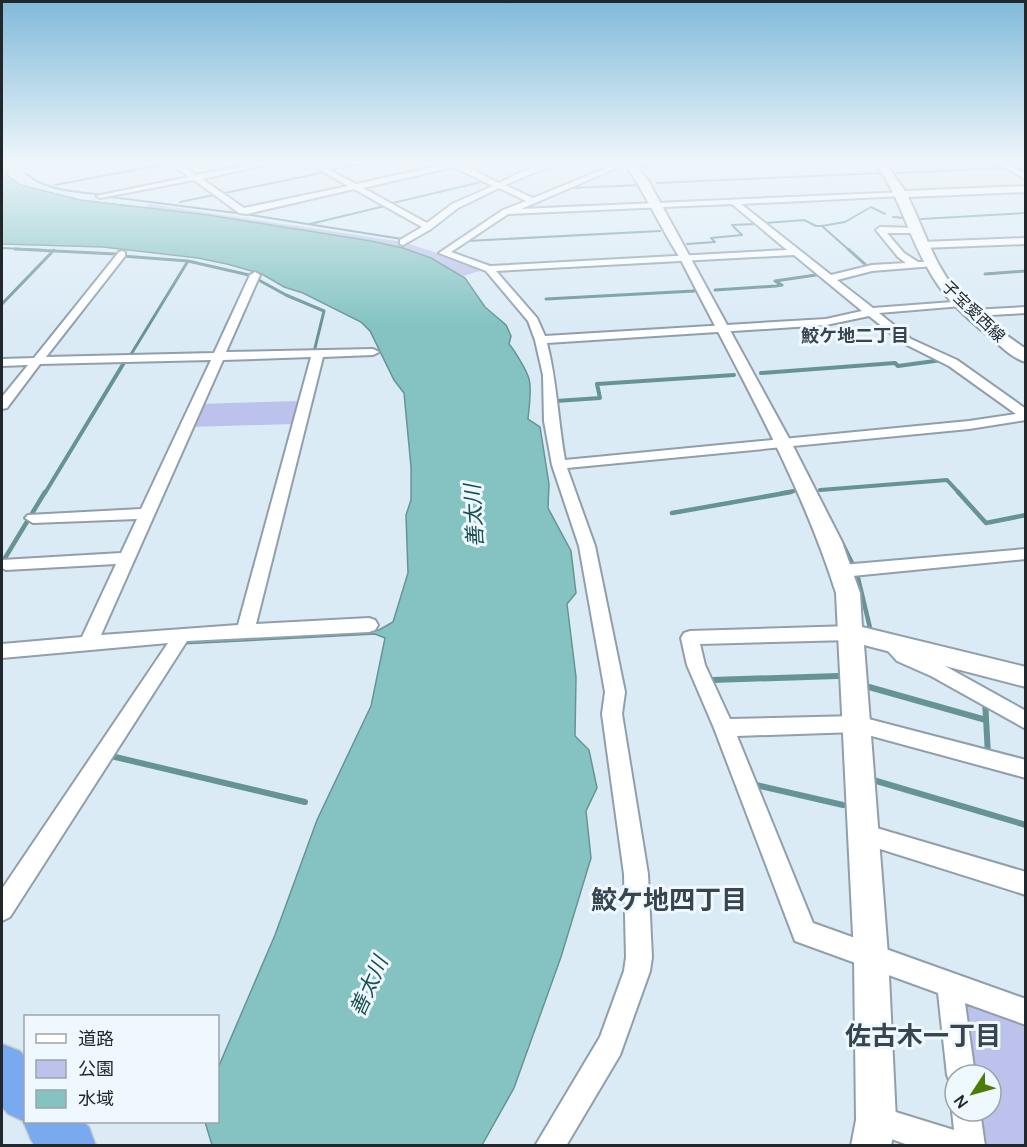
<svg xmlns="http://www.w3.org/2000/svg" width="1027" height="1147" font-family="Manrope,'Noto Sans JP',sans-serif">
<style>
.green{fill:#bcc2eb}
.water{fill:#84c3c2;stroke:#669495;stroke-width:1.5}
.lines{fill:none;stroke-linecap:round;stroke-linejoin:round}
.stream-far4{stroke:#669495;stroke-width:2}
.stream-far3{stroke:#669495;stroke-width:3}
.stream-far2{stroke:#669495;stroke-width:4}
.stream-far1{stroke:#669495;stroke-width:4.5}
.stream{stroke:#669495;stroke-width:6}
.street-casing{stroke:#909fa9;stroke-width:4}
.secondary-casing{stroke:#909fa9;stroke-width:4}
.highway-casing{stroke:#cacbcc;stroke-width:3}
.street{fill:#fff;fill-rule:evenodd}
.secondary{fill:#fff;fill-rule:evenodd}
.highway{fill:#79aaf0;fill-rule:evenodd}
.labels{text-anchor:middle;dominant-baseline:central;stroke-width:6;stroke-linejoin:round;paint-order:stroke}
.far-street-label{font-size:16px;fill:#21272b;stroke:#eef8fe}
.far-neighbourhood-label{font-size:18px;font-weight:bold;fill:#38454e;stroke:#eef8fe}
.water-label{font-size:21px;font-style:italic;fill:#195050;stroke:#eef8fe}
.near-neighbourhood-label{font-size:26px;font-weight:bold;fill:#38454e;stroke:#eef8fe}
</style>
<rect width="100%" height="100%" fill="#dbebf6"/>
<!-- green -->
<path class="green" d="M150,204l253,38 83,27 -23,7 -32,-18 -60,-17 -163,-26 -66,-7z
M300,401l-6,23 -105,3 10,-23z
M958,998l67,23v124h-38l-8,-2 -5,-32h17v-36h-22z"/>
<!-- water -->
<path class="water" d="M2,164h8l-3,11 14,10 59,15 128,15 163,26 32,7 28,10 34,20 20,29 21,18 5,11 -2,8c6,7 18,27 20,35 3,11 0,28 -1,40l12,8 9,57 -1,24 23,43 5,42 -9,11 9,73 -1,59 14,14 8,38 -11,23 5,47 -30,99 -47,131 -32,57h-270l-7,-23h13v-54l57,-133 42,-115 54,-114 14,-68 -10,-4 -193,10 3,-4 194,-10 14,-8 15,-49 -2,-58 5,-15v-33l-7,-74 -10,-13 -24,-49 -9,-9 -58,-29 -19,-6 -22,-13 -35,-10 -29,-6 -95,-11 -101,-3z"/>
<g class="lines">
<!-- stream-far4 -->
<path class="stream-far4" d="M23,164l2,4
M331,170l30,-6
M25,173c22,19 51,18 78,22
M897,173l107,-5
M657,183l226,-10
M55,185l111,-21
M570,188l70,-3
M225,193l100,-21
M111,197l125,16
M180,202l34,-7
M393,203l92,-22
M245,214l157,25
M893,217l11,1
M921,219l105,-6
M766,223l38,-3 12,6h6l23,-4 26,-15 14,7
M310,224l75,-18
M822,226l27,24
M467,241l193,-10
M687,244l28,-2 -4,-4 31,-3 -10,-10 23,-1
M2,248l42,2"/>
<!-- stream-far3 -->
<path class="stream-far3" d="M15,249l101,5
M848,249l19,17
M122,256l66,5 61,14
M985,274l41,-3
M255,278l31,17 38,16 -10,41
M715,290l61,-4 6,-1 -7,-4 41,-6
M546,299l148,-8
M2,304l52,-54
M130,356l58,-95"/>
<!-- stream-far2 -->
<path class="stream-far2" d="M761,373l134,-10 3,3 44,-6
M556,401l44,-3 -3,-14 137,-9
M820,490l127,-10 12,13
M45,493l80,-132
M782,493l12,-2"/>
<!-- stream-far1 -->
<path class="stream-far1" d="M958,492l28,31 40,-8
M672,513l119,-21
M841,541l11,22
M2,563l43,-71
M858,578l13,54"/>
<!-- stream -->
<path class="stream" d="M712,680l126,-4
M869,687l117,33
M985,700l3,55
M111,756l194,46
M873,780l153,45
M756,785l87,20"/>
<defs>
<path id="street" d="M172,164h9l15,11 57,-11h16l-67,15 42,29 104,-22 -38,-22h9l37,20 92,-20h14l37,19 37,-18 19,-1 -50,21 28,13 83,-34h10l-105,45 385,-17 1,2 -4,2 -162,8 90,71 41,-10 34,-2 -8,-6 -22,-27 4,-3 39,1v4l-3,1h-29l17,20 14,9h16v4l-62,5 -35,9 36,28 93,-7v4l-4,1 -83,7 32,26 46,21 69,49v11l-57,9 -402,39 28,78 30,146 -3,22 26,160 4,83 -2,14 -30,84 -54,91h-31l65,-109 24,-66 2,-14 -2,-83 -22,-160 3,-22 -26,-146 -27,-81 -8,-44 -1,-46 -8,-35 -7,-19 -42,-50 -47,-18 64,-43 23,-9 -27,-13 -41,20 -27,21 -28,16 -3,-1v-4l22,-13 -68,-38 -107,25 -8,-1 -45,-33 -94,18 -4,-2 93,-19zM453,167l40,19 -41,18 -25,19 -64,-35zM732,204l55,46 -297,16 -39,-14 57,-38zM794,255l68,56 -36,8 -281,17 -8,-18 -41,-47zM869,316l34,27 46,23 67,48 -47,7 -404,39c-7,-39 -8,-78 -18,-117l279,-18z
M628,164h24l-21,3z
M998,164h10l18,10v5z
M1026,238v6l-104,4 -5,-3 5,-3z
M122,251l3,1v4l-79,101 168,-4 36,-78 5,-3 5,3 -34,77 147,-3 6,3 -6,3 -50,2 -67,267 113,-6 6,2 3,5 -3,5 -6,2 -182,9 -177,276 -8,4v-32l166,-246 -166,15v-14l80,-7 34,-73 -110,6 -4,-2v-8l119,-7 16,-34 -104,4 -8,-5 3,-3 113,-6 70,-149 -171,4 -33,44 -5,1v-12l26,-32 -26,1v-7l32,-1 85,-106zM311,357l-73,268 -137,10 122,-275z
M1026,307v6l-54,3 -5,-3 5,-3z
M1026,549v10l-184,18 -6,-2 -2,-4 2,-4 6,-2z
M851,626l6,2 3,5 -3,5 -6,2 -151,4 5,21 25,54 127,-3 169,44v18l-169,-46 -120,4 76,187 213,76v26l-61,-22 10,72h-20v11l-4,-1 -4,-10 -9,-82 -143,-52 -81,-213 -27,-63 -6,-27 3,-5 6,-2z
M889,635l6,2 14,14 36,15 81,45v18l-95,-53 -34,-15 -17,-19 3,-5z
M863,824l163,48v23l-171,-54 -3,-7 3,-7z
M955,1103v8h25l5,35h-74l-45,-16 -4,-10 4,-10 10,-4 78,24 -2,-19z"/>
<path id="secondary" d="M625,164h10l14,18 142,260 51,100 18,51 2,34 164,40v20l-162,-42 24,310 8,165 -5,26h-40l5,-26 -2,-165 -18,-362c-37,-117 -101,-226 -156,-335 -20,-31 -34,-64 -55,-94z
M876,164h10l19,27 121,-5v6l-118,5c11,22 19,46 31,68 19,36 54,61 87,84v13c-13,-3 -25,-16 -35,-24 -25,-20 -49,-42 -64,-71 -20,-35 -27,-70 -51,-103z"/>
<path id="highway" d="M2,1044l18,7 6,7v64h58l5,5 7,19h-61l-4,-6 -8,-19 -15,-7 -6,-7z"/>
</defs>
<!-- street casing -->
<use href="#street" class="street-casing"/>
<!-- secondary casing -->
<use href="#secondary" class="secondary-casing"/>
<!-- highway casing -->
<use href="#highway" class="highway-casing"/>
<!-- street -->
<use href="#street" class="street"/>
<!-- secondary -->
<use href="#secondary" class="secondary"/>
<!-- highway -->
<use href="#highway" class="highway"/>
</g>
<!-- sky -->
<linearGradient id="sky" x2="0" y2="1"><stop stop-color="#80bad9"/><stop offset="0.5" stop-color="#eff6fb"/><stop offset="1" stop-color="#eff6fb" stop-opacity="0"/></linearGradient>
<rect width="1027" height="325" fill="url(#sky)"/>
<g class="labels">
<!-- far-street labels -->
<g class="far-street-label">
<text transform="translate(974 311) rotate(44)">子宝愛西線</text>
</g>
<!-- far-neighbourhood labels -->
<g class="far-neighbourhood-label">
<text x="855" y="335">鮫ケ地二丁目</text>
</g>
<!-- water labels -->
<g class="water-label">
<text transform="translate(473 516) rotate(-93)">善太川</text>
<text transform="translate(368 986) rotate(-66)">善太川</text>
</g>
<!-- near-neighbourhood labels -->
<g class="near-neighbourhood-label">
<text x="669" y="899">鮫ケ地四丁目</text>
<text x="923" y="1035">佐古木一丁目</text>
</g>
</g>
<!-- border -->
<rect width="1027" height="1147" fill="none" stroke="#21272b" stroke-width="6"/>
<!-- legend -->
<rect x="24" y="1015" width="195" height="108" fill="#eef8fe" stroke="#9ca4aa" stroke-width="1.5"/>
<rect x="36" y="1034" width="30" height="9" fill="#ffffff" stroke="#9ca4aa" stroke-width="1.5"/>
<text x="78" y="1045" font-size="18" fill="#21272b">道路</text>
<rect x="36" y="1060" width="30" height="18" fill="#bcc2eb" stroke="#9ca4aa" stroke-width="1.5"/>
<text x="78" y="1075" font-size="18" fill="#21272b">公園</text>
<rect x="36" y="1090" width="30" height="18" fill="#84c3c2" stroke="#9ca4aa" stroke-width="1.5"/>
<text x="78" y="1105" font-size="18" fill="#21272b">水域</text>
<!-- north arrow -->
<g transform="translate(973 1093) rotate(234)"><circle r="28" fill="#eef8fe" stroke="#9ca4aa" stroke-width="1.5"/>
<path d="M0-4.5L10 22L0 15L-10 22Z" fill="#4d7c06"/>
<text y="-9" font-size="16" font-weight="bold" text-anchor="middle" fill="#21272b">N</text>
</g>
</svg>
